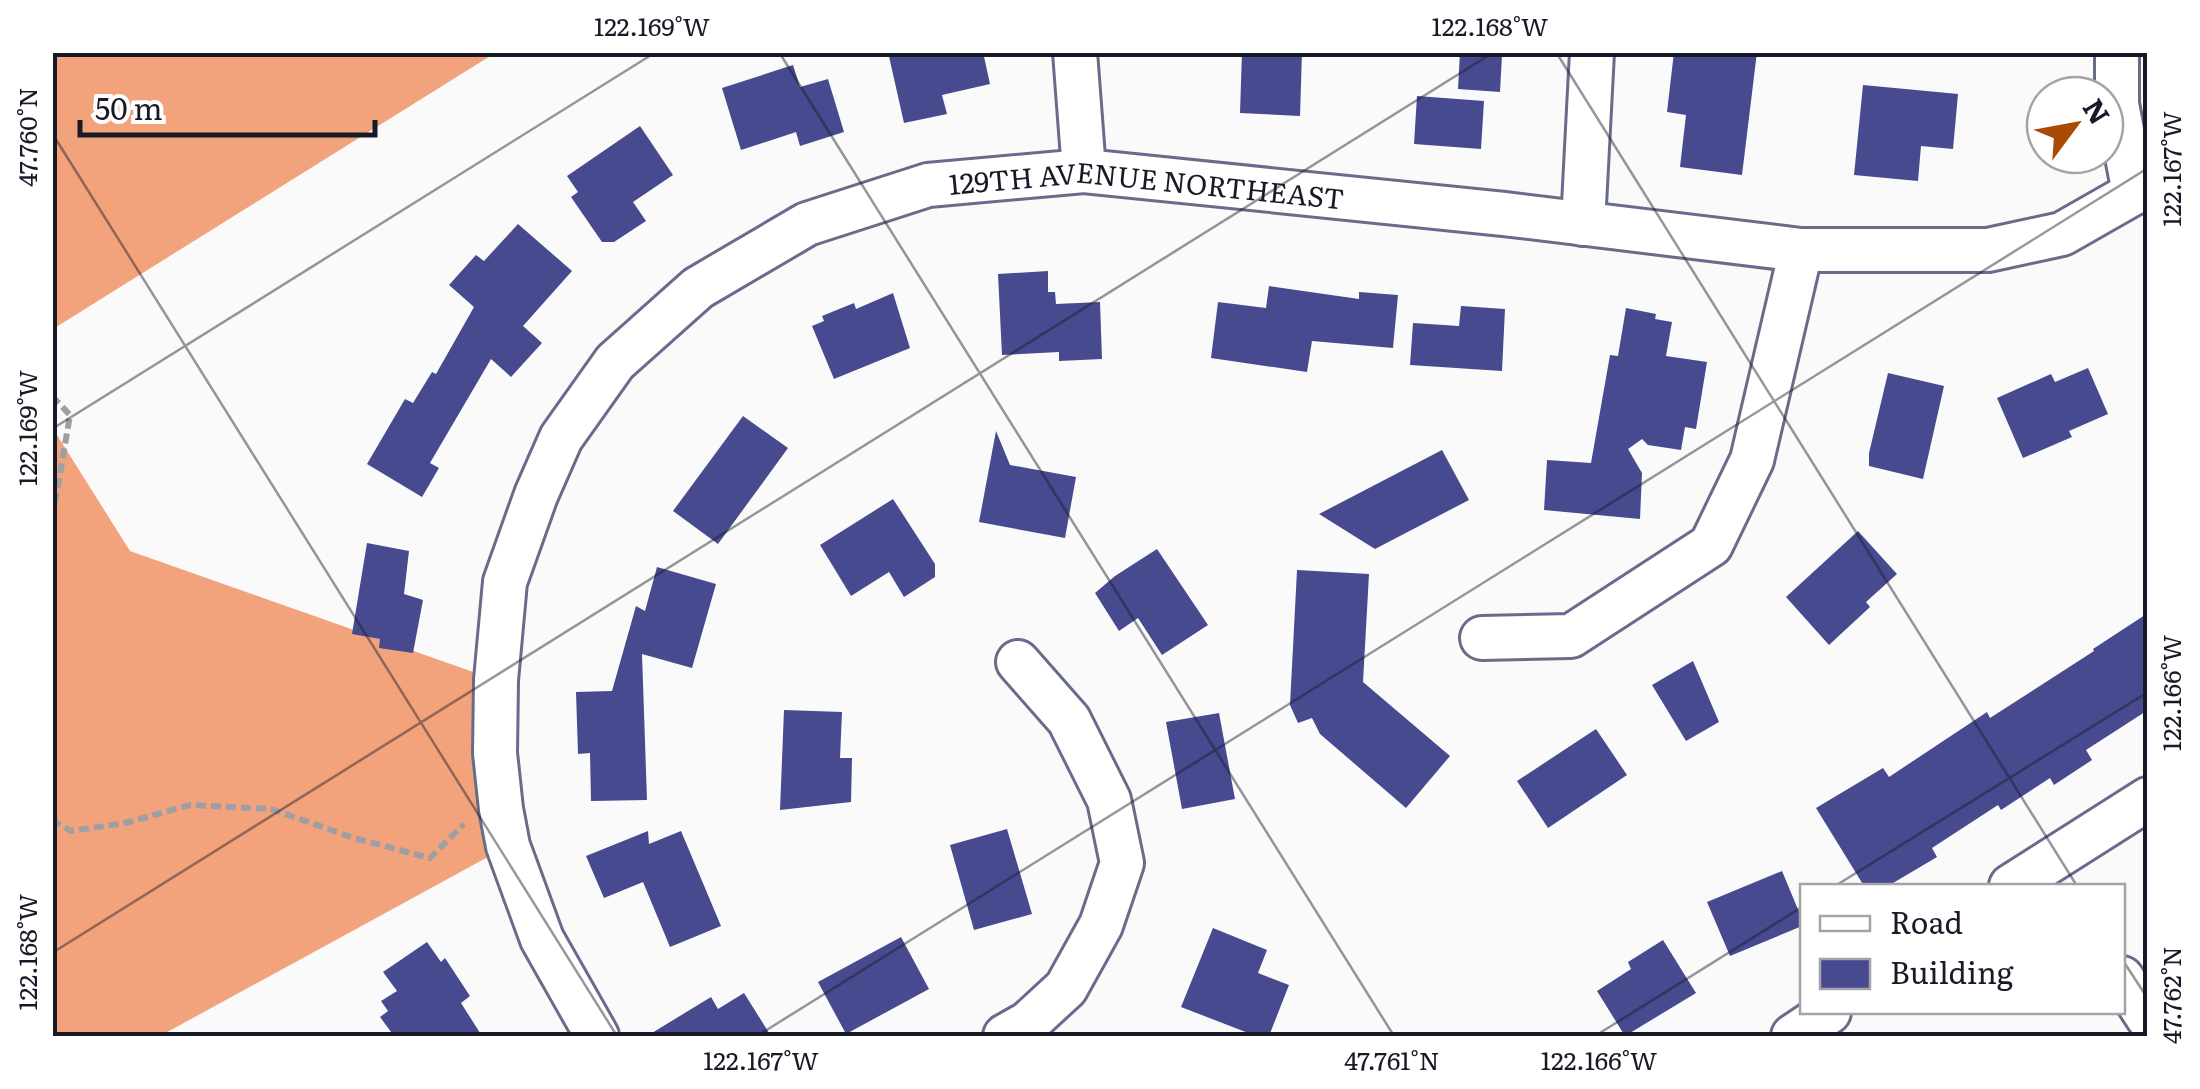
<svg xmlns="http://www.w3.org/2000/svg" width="2200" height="1089" font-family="Literata,serif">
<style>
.forest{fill:#f3a37c}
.building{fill:#474a8e}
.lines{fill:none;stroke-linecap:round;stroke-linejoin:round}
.minor-casing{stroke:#686c8b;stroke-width:48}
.path{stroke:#9e9ea3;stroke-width:6;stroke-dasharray:10 5;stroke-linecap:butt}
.minor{stroke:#fff;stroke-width:42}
.ticks{fill:none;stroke:#191a27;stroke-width:2.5;stroke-opacity:0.45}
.labels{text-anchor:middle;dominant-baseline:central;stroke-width:10;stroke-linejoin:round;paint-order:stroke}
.street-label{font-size:28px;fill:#191a27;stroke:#fff}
.neatline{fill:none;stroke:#191a27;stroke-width:4}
.ticks-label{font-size:25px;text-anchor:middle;fill:#191a27}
</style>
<rect width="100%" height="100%" fill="#fafafa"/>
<!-- forest -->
<path class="forest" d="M53,52h442v1l-442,276z
M52,427l78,124 366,129 12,166 -348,190h-107z"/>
<!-- building -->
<path class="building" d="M888,52h95l7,32 -48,11 5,19 -43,9z
M1242,52h60l-2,64 -60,-3z
M1460,52l42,3 -2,37 -42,-3z
M1674,52h83l-15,123 -62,-8 6,-52 -19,-3z
M793,65l7,22 28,-8 16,53 -44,14 -4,-14 -55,18 -19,-62z
M1863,85l95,9 -5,55 -32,-3 -3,35 -64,-6z
M1417,96l67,5 -3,48 -67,-5z
M640,126l33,49 -40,27 13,19 -32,21h-12l-31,-45 7,-5 -11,-16z
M518,224l54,47 -49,55 19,17 -31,34 -20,-18 -61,104 9,5 -17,29 -55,-33 38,-65 8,4 19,-31 4,2 38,-67 -25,-22 27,-30 8,6z
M1048,271v21h7l1,12 44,-2 2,57 -43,2v-9l-57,3 -4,-81z
M1269,286l90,13v-7l39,3 -5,53 -81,-7 -5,31 -96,-14 7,-56 48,6z
M893,293l17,55 -76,31 -22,-53 12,-5 -2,-5 32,-13 2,6z
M1461,306l44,3 -3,62 -92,-6 3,-42 46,3z
M1626,308l30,6 -1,5 17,3 -6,34 41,6 -11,67 -11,-2 -4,23 -33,-5 -6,-6 -14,10 14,24 -2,46 -96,-9 3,-50 44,3 19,-108 8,1z
M2088,368l20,46 -39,17 3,6 -49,21 -26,-60 54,-24 4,8z
M1888,373l56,13 -21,93 -54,-13v-13z
M743,416l45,32 -70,96 -45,-33z
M996,431l14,34 66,12 -11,61 -86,-16z
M1442,450l27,50 -94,49 -56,-35z
M893,499l42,65v13l-31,20 -15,-25 -38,24 -31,-51z
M1858,531l39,43 -31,28 4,5 -41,38 -43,-48z
M367,543l42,8 -5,43 19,6 -10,53 -34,-5 1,-9 -28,-5z
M1157,549l51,76 -46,30 -24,-37 -19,13 -24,-38 20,-17z
M657,567l59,17 -24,84 -50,-14 5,146 -56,1 -1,-48 -12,1 -2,-62 36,-1 24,-85 9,5z
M1297,570l72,4 -6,108 87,74 -44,52 -86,-74 -8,-16 -14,5 -8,-18z
M2148,613v97l-62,40 6,10 -38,25 -4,-7 -49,32 -3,-5 -66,43 5,9 -49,29h-24l-48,-78 67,-40 6,9 98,-65 3,6 104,-67 -1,-2z
M1693,661l26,61 -33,19 -34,-56z
M784,710l58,2 -2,46h12l-1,44 -71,8z
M1219,713l16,86 -53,10 -16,-87z
M1596,729l31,46 -79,53 -31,-47z
M1007,829l25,85 -58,16 -24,-85z
M648,831l1,13 32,-13 40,95 -51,21 -27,-65 -39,16 -18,-42z
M1782,871l20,48v7l-72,30 -23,-54z
M1213,928l54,22 -9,23 31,12 -20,51h-13l-75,-29z
M901,937l28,52 -83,45 -28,-52z
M1663,940l33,53 -71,43 -28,-45 34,-22 -3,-7z
M427,942l14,20 4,-4 25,38 -9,7 21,33h-88l-14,-19 8,-6 -7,-10 16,-10 -14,-19z
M744,993l27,43h-124l64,-39 7,12z"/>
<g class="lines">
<defs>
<g id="minor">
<path d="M1075,52l9,119"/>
<path d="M2117,52v52l17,89"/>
<path d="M1583,224l9,-172"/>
<path d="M1482,638l89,-2 140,-91 41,-85 49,-210"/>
<path d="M2011,886l137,-87"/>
<path d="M2122,978l26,40"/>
<path id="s1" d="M597,1036l-55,-97 -34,-93 -7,-37 -6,-56 1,-73 9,-98 31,-87 25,-57 54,-76 83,-74 109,-64 121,-39 156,-14 420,43 297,36h187l74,-16 86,-49"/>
<path d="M1005,1036l23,-13 38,-35 35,-63 21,-62 -13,-63 -40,-80 -51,-58"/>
<path d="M1793,1036l36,-24"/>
</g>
</defs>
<!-- minor casing -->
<use href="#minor" class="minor-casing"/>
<!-- path -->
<path class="path" d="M52,396l18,19 -18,106
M52,820l19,11 54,-8 65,-18 81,4 83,29 76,20 34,-34"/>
<!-- minor -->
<use href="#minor" class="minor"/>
</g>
<!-- ticks -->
<path class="ticks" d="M779,52l615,984M1556,52l521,834M52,133l565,903M52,429l604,-377M1835,886l313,-194M52,953l1442,-901M2122,959l26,40M757,1036l1391,-868M1595,1036l207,-129"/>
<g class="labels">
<!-- street labels -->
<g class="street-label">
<text stroke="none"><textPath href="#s1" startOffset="1308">129TH AVENUE NORTHEAST</textPath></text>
</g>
</g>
<!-- border -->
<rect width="2200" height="1089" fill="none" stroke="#ffffff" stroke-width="110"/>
<!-- legend -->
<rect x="1800" y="884" width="325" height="130" fill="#ffffff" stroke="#a3a3a9" stroke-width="2.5"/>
<rect x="1820" y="916" width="50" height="15" fill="#ffffff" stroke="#a3a3a9" stroke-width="2.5"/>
<text x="1890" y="934" font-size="30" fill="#191a27">Road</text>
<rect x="1820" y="959" width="50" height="30" fill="#474a8e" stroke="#a3a3a9" stroke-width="2.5"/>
<text x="1890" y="984" font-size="30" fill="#191a27">Building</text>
<!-- north arrow -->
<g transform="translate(2075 125) rotate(58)"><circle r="48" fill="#ffffff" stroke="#a3a3a9" stroke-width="2.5"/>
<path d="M0-8L18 38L0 25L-18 38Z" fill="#ab4a05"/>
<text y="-15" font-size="28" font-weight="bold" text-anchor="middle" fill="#191a27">N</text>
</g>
<!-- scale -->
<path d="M80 120v15h295v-15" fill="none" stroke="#191a27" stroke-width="5"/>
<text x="95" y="120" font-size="30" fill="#191a27" stroke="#ffffff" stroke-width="8" paint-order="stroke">50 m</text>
<rect x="55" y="55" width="2090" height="979" class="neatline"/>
<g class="ticks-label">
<text x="652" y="36">122.169°W</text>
<text x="1490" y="36">122.168°W</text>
<text transform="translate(28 137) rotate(-90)" y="9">47.760°N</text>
<text transform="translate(2172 169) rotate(-90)" y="9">122.167°W</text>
<text transform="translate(28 428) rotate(-90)" y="9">122.169°W</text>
<text transform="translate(2172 693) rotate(-90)" y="9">122.166°W</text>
<text transform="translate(28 952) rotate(-90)" y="9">122.168°W</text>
<text transform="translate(2172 995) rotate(-90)" y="9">47.762°N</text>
<text x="761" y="1070">122.167°W</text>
<text x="1392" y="1070">47.761°N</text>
<text x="1599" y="1070">122.166°W</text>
</g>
</svg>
